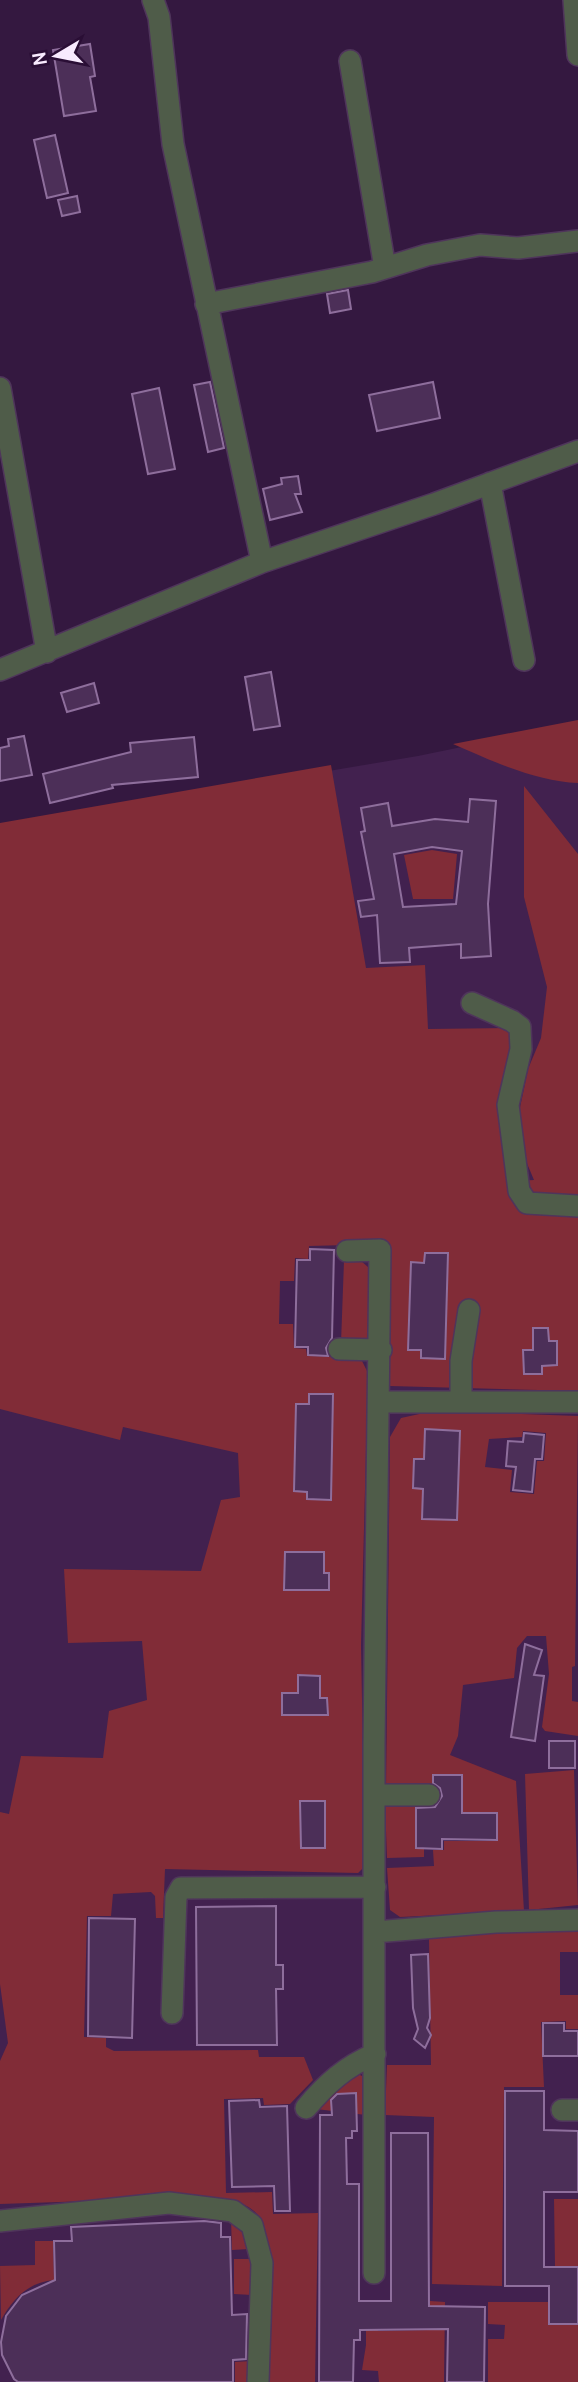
<svg xmlns="http://www.w3.org/2000/svg" width="578" height="2382" font-family="Cabin,sans-serif">
<style>
.built{fill:#42214f}
.green{fill:#812c37;fill-rule:evenodd}
.building{fill:#4c2f58;stroke:#8e6e9c;stroke-width:2;fill-rule:evenodd}
.lines{fill:none;stroke-linecap:round;stroke-linejoin:round}
.minor-casing{stroke:#4f355b;stroke-width:24}
.minor{stroke:#4f5c49;stroke-width:21}
</style>
<rect width="100%" height="100%" fill="#341840"/>
<!-- built -->
<path class="built" d="M578,723v1659h-578v-1556l418,-70z"/>
<!-- green -->
<path class="green" d="M578,720v63c-43,-2 -86,-22 -125,-39z
M331,765l35,203 59,-3 3,64 87,-1 -1,153 20,-1 -11,-26 -5,-37 10,-48 13,-31 6,-51 -23,-90v-111l54,68v537l-188,-5 -3,-142 -78,2 -1,13 -13,-1 -1,23h-14l-1,43h14l1,24 12,1 1,7 53,1 8,16 -7,272 4,221 -7,7 -193,-4 -2,49h-7l-1,-22 -4,-4 -38,2 -2,22h-24l-3,121 22,1v9l8,4 144,-1 1,7h45l9,23 -23,24 -26,1 -1,-7 -39,1 2,94 46,-1 1,22 45,-1 -3,169h-46c1,-34 11,-150 -15,-171 -13,-11 -31,-11 -46,-14l-208,7v-143l8,-18 -8,-59v-172l9,2 12,-58 82,2 6,-47 38,-11 -5,-59 -74,2 -4,-74 137,2 20,-71 19,-3 -2,-44 -115,-26 -3,13 -120,-31v-586z
M432,850l25,4 -4,45h-40l-9,-44z
M344,1261h17l7,6 1,74 -28,2z
M461,1412l117,4 -3,250 -3,1v34l6,1v34l-33,-5 -3,-4 7,-53 -3,-38h-19l-10,12 -3,30 -51,7 -5,51 -8,19 66,26 8,130 -124,6 -10,-7 -3,-42 47,-2 -1,-16h11v-9h54v-29h-35v-38h-31v15l-46,1 4,-353 11,-19 23,-5zM523,1431l23,2 -2,28h-7l-3,33 -24,-2 2,-22 -27,-3 4,-28 33,-2z
M574,1770l4,135 -49,5 -4,-136z
M385,1803h31v45l8,1v8l-37,1z
M578,1928v24h-18v43h18v34h-12v-8l-25,1 3,65h-40l-2,199 -70,-2 2,-167 -49,-2 2,-50h44l-2,-127z
M356,2073l10,5v37l-50,-6z
M554,2199h24v67h-23z
M231,2219l13,8 5,22 -17,1z
M35,2241h18l1,39c-26,2 -41,19 -53,40l-1,-54 35,-1z
M234,2259h18v36l-18,-1z
M366,2301h12v30l51,-1 1,-29 15,1 -1,80h-65l-1,-11 -16,-1 4,-25z
M488,2302h60v23h30v57h-90v-43h16l1,-14 -17,-1z
M252,2361l-1,21h-16v-20z"/>
<!-- building -->
<path class="building" d="M90,44l5,32 -5,1 6,34 -32,5 -11,-66z
M55,135l13,58 -21,5 -13,-58z
M77,196l3,16 -18,4 -4,-16z
M348,290l3,19 -21,4 -3,-19z
M210,382l14,66 -16,4 -14,-67z
M433,382l7,36 -63,13 -8,-36z
M159,388l16,81 -27,5 -16,-80z
M298,476l3,18h-6l7,18 -32,8 -7,-31 19,-5 -1,-6z
M271,672l9,54 -26,4 -9,-53z
M94,683l5,20 -32,9 -6,-19z
M24,736l8,39 -32,6v-33l9,-2 -1,-7z
M194,737l4,40 -86,8 1,3 -63,15 -7,-29 88,-22 -1,-9z
M470,799l26,2 -8,103 3,52 -30,2v-14l-52,4 1,14 -30,1 -3,-48 -16,2 -3,-16 16,-2 -13,-67 4,-1 -4,-23 27,-5 4,23 43,-7 33,3zM432,847l30,4 -6,53 -53,3 -9,-53z
M310,1249l24,1 -2,88 -6,10 2,8 -20,-1v-8h-13l2,-87h13z
M425,1253h23l-3,106 -24,-1v-8h-13l3,-88 13,1z
M533,1328h15l1,13h8v24l-15,1v8h-18l-1,-24h10z
M309,1394h24l-2,106 -24,-1v-7l-13,-1 2,-87h13z
M425,1429l35,2 -3,89 -35,-1 1,-30 -10,-1 1,-29h10z
M524,1433l20,2 -2,24h-7l-3,33 -19,-2 3,-23 -10,-1 2,-25 15,1z
M285,1552h39v21h5v17h-45z
M525,1644l17,6 -8,25 10,1 -9,65 -24,-4z
M298,1675l22,1v22h7l1,17h-46v-22h16z
M549,1741h26v27h-26z
M433,1775h29v38h35v27l-55,-1v10l-26,-1v-40l19,-1 7,-11 -2,-8 -7,-5z
M300,1801h25v47h-24z
M276,1906v59h7v24h-7l1,56h-80l-1,-138z
M89,1918l46,1 -3,119 -44,-2z
M428,1954l2,64 -3,10 4,7 -6,13 -11,-9 4,-10 -5,-21 -2,-53z
M543,2023h21v8h14v25h-35z
M505,2091h39v39l34,1v61h-34v75h34v57h-29v-38h-44z
M356,2093l1,38h-5v7h-6l1,46h12v117h32v-168h37l1,173 56,1 -1,75h-37l1,-53 -88,1v10h-6l-1,42h-34l1,-267h12l-1,-15 6,-6z
M259,2100l1,7 27,-1 3,105h-15l-1,-25 -42,1 -3,-86z
M204,2221l17,2v14h9l2,78 15,-1 -1,45 -13,1v22h-215l-4,-3 -12,-24 -1,-13 5,-26 16,-21 33,-15 -1,-39h18l-1,-14z"/>
<g class="lines">
<defs>
<path id="minor" d="M153,0l6,17 14,127 89,418
M574,0l4,55
M350,61l35,207
M206,304l166,-32 55,-17 53,-10 38,3 60,-7
M0,388l47,264
M490,483l34,177
M0,670l262,-108 172,-58 144,-53
M472,1003l40,18 8,6 1,22 -13,56 11,86 8,12 51,3
M347,1251l33,-1 -6,495v528
M339,1349l42,1
M380,1402h198
M461,1402v-41l8,-51
M375,1795h54
M375,1932l121,-10 82,-2
M172,2013l4,-116 5,-9 194,-1
M306,2108c20,-24 40,-42 69,-54
M562,2110h16
M0,2221l169,-18 64,8 19,14 10,38 -4,119"/>
</defs>
<!-- minor casing -->
<use href="#minor" class="minor-casing"/>
<!-- minor -->
<use href="#minor" class="minor"/>
</g>
<!-- north arrow -->
<g transform="translate(56 56) rotate(260)" stroke="#2a0e35" stroke-width="5" paint-order="stroke">
<path d="M0-5L12 26L0 18L-12 26Z" fill="#f8eafe"/>
<text y="-10" font-size="19" font-weight="bold" text-anchor="middle" fill="#f8eafe">N</text>
</g>
</svg>
